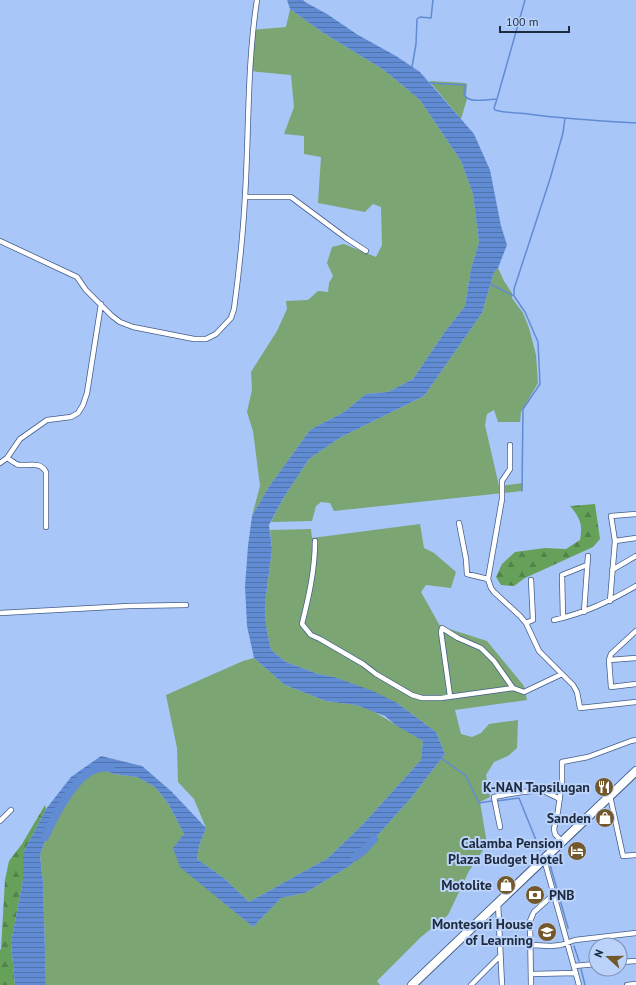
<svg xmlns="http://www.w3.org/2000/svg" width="636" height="985" font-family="'PT Sans',sans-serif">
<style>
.green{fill:#7ba572}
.forest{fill:url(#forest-firs)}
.water{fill:url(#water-rules)}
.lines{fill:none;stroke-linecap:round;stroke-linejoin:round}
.stream{stroke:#618cd4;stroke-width:1.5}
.river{stroke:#618cd4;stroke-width:8}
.street-casing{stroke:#445e89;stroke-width:6}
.highway-casing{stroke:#445e89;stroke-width:10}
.street{stroke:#fff;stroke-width:4.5}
.highway{stroke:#fff;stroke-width:8}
.labels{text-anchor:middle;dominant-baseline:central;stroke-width:4;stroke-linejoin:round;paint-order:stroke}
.poi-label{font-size:14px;font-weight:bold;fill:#1e2a3d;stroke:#bbd3fb;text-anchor:end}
</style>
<defs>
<pattern id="forest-firs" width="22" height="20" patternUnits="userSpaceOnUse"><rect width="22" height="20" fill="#66a15a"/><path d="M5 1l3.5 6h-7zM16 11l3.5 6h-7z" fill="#53834c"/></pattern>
<pattern id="water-rules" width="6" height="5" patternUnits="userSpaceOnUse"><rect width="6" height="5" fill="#618cd4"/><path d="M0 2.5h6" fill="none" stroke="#4f73ad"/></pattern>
</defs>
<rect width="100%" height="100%" fill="#a8c6f8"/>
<!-- green -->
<path class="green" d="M290,9l32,23 62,38 36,30 41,61 12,33 6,48 -8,27 -6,37 -21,27 -31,46 -25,13 -22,2 -22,18 -34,18 -42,58 -16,28 8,-30 -7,-55 -6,-19 5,-22 -1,-18 26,-41 10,-22 -1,-8 22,-1 10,-9 10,1 1,-9 4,-7 -6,-13 5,-16 12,-3 32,13 6,-12 -1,-38 -8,-3 -8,8 -47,-9 3,-46 -17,-3v-18l-20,-2 10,-27 -3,-32 -41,-4 2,-41 34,-3z
M429,81l36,2 2,1 -1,12 1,3 -6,20z
M498,268l6,13 8,12v5l11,15 6,15 7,27 2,28 -17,29 -1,10h-22l-4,-12 -7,4 -2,11 14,61 24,-3 -1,8 -188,20 -4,-8 -9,-1 -5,4 -4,15 -41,1 13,-25 25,-38 32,-22 83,-41 58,-83 12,-41z
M420,524l4,24 10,5 22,19 -5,16 -25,-3 -5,7 19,34 47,15 37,45 3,14 -72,10 6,24 11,3 9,-4 8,-9 29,-4 -1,28 -9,8 -14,6 -8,13 4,22 -10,5 7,42 -18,27 -21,44 -27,22 -44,44 3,4h-334l-3,-102 -3,-28 16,-46 27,-32 14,-10 17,7 23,3 18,10 13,16 16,31 -10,14 43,49 36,30 28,-29 24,-5 46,-28 60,-67 34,-44 -9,-22 -39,-29 -63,-26 -16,-3 -32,-12 -15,-12 -5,-24 -1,-23 7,-54 -2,-19 41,-1 1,9z
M254,658l31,27 41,16 30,4 17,6 50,30 -2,19 -56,62 -37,36 -79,44 -24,-23 -28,-20 2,-13 7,-18 -12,-29 -16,-17 -1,-34 -11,-53 77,-34z"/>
<!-- forest -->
<path class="forest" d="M595,504l5,35 -7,8 -68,31 -11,8 -13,-1 -5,-8 6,-13 13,-12 30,-4 21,1 14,-9c3,-16 0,-22 -10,-34z
M45,805l1,4 -23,44v27l-12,63 4,42h-15v-35l1,-1 4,-69 4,-19 13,-17z"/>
<!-- water -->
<path class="water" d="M287,0h16l2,2 22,12 31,21 38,21 24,16 54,62 16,36 11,56 6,19 -9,23 -4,4 -12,41 -58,83 -83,41 -32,22 -25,38 -15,28 3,24 -7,54 1,23 5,24 15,12 32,12 16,3 39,14 24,12 39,29 9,22 -34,44 -60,67 -46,28 -24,5 -28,29 -73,-60 -7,-19 11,-14 -16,-31 -13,-16 -18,-10 -23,-3 -17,-7 -14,10 -27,32 -16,46 3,28 3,102h-31l-4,-42 12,-63v-27l23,-44 25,-32 30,-21 41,10 29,25 35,37 -7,18 -2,13 28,20 24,23 79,-44 37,-36 56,-62 2,-19 -26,-15 -12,-10 -29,-11 -30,-4 -41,-16 -31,-27 -7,-32 -2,-40 3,-40 4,-30 16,-28 42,-58 34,-18 22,-18 22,-2 25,-13 31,-46 21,-27 6,-37 8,-27 -6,-48 -12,-33 -41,-61 -36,-30 -62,-38 -32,-23z"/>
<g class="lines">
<!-- stream -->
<path class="stream" d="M525,0l-28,99 -3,9 1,2c10,3 22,3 33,4 36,5 72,7 108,9
M412,67l4,-23 1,-25 3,-2 11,1 2,-18
M428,83l37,2 -1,10c6,9 23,4 33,4
M490,284l24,12 11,16 13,30 2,42 -17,25 -1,82
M514,296v-7l36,-110 13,-46 2,-15
M441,758l25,18 13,27 13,-2
M496,801l23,-3 21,52
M549,861l19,67
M574,946l5,15
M581,969l4,16"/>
<!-- river -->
<path class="river" d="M45,837c9,-20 29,-60 51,-68 5,-1 10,-2 15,-2
M355,857l9,-7 10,-11"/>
<defs>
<path id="street" d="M245,197h46l55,41 20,13
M0,241l77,36 9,13 26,26 8,6 13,5 61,12h12l10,-5 15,-16 3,-9c5,-37 9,-74 11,-112 4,-65 2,-132 12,-197
M510,445v24l-8,12v18l-14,80 3,9 3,4 26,24 6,7 13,28 34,34 4,7 3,16 56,-6
M7,458c4,2 8,6 12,7 10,1 21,-4 27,7v55
M0,463l7,-5 13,-19 27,-19 24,-3 7,-4 5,-8 4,-12 14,-89
M459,523l7,36 1,15 21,5
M315,541c0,28 -6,55 -13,83l9,11 9,4 43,25 13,10 36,21 10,3h19l72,-10
M615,541l21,-3
M612,570l24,-14
M610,601l5,-60 -4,-25 25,-2
M584,612l4,-56
M0,613l129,-7 57,-1
M563,618l-1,-43 25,-10
M554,620c31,-7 54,-18 82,-34
M526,623l7,-3 -2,-40
M636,631l-25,23 -2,6 2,27 25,-3
M609,660l27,-2
M450,696l-9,-64 1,-4 16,10 23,10 13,13 19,27 11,4 38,-18
M610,796l13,60 13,-1
M0,821l11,-11
M500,827l-6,-30c12,-2 37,-8 48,-6 3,0 13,6 18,8
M562,842l-7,-8 -1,-5 4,-18 4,-30v-19l26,-5 43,-16 5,-1
M544,859l35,126
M498,903l4,82
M534,912l19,-17
M531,945l20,1 10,-1 14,-5 61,-7
M620,962l16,-1
M574,966l22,-2
M531,974l45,-1
M471,985l29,-29
M531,985l-1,-64 3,-7
M627,985l9,-1"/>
<path id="highway" d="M412,985l224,-214"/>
</defs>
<!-- street casing -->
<use href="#street" class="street-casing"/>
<!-- highway casing -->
<use href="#highway" class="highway-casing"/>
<!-- street -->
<use href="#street" class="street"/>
<!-- highway -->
<use href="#highway" class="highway"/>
</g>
<!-- icons -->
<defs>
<symbol id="restaurant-disc" viewBox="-11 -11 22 22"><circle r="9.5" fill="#72582a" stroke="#bbd3fb"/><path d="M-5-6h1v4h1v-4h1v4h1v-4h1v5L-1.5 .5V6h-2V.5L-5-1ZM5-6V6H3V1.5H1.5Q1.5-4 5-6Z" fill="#fff"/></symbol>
<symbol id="shop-disc" viewBox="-11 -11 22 22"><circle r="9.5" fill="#72582a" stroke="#bbd3fb"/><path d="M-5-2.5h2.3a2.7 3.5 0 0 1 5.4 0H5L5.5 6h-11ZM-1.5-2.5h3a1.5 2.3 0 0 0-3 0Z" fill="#fff"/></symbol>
<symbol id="hotel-disc" viewBox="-11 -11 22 22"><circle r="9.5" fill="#72582a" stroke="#bbd3fb"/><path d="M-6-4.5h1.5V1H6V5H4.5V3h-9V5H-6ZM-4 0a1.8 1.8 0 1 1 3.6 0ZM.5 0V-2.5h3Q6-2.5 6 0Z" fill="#fff"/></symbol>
<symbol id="bank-disc" viewBox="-11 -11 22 22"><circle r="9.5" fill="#72582a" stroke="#bbd3fb"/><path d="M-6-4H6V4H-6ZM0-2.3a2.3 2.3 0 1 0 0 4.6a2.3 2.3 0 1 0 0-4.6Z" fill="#fff"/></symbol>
<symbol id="school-disc" viewBox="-11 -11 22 22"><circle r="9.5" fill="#72582a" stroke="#bbd3fb"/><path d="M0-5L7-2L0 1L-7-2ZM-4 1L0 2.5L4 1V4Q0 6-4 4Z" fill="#fff"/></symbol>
</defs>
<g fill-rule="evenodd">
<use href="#restaurant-disc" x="593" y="776" width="22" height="22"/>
<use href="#shop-disc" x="594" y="807" width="22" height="22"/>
<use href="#hotel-disc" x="566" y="840" width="22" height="22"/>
<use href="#shop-disc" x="495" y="874" width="22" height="22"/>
<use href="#bank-disc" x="524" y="884" width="22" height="22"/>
<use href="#school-disc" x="536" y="921" width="22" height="22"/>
</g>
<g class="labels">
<!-- poi labels -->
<g class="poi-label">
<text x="590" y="787">K-NAN Tapsilugan</text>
<text x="591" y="818">Sanden</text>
<text x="563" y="843">Calamba Pension<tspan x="563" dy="16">Plaza Budget Hotel</tspan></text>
<text x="492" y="885">Motolite</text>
<text x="549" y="895" text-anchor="start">PNB</text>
<text x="533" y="924">Montesori House<tspan x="533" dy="16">of Learning</tspan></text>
</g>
</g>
<!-- north arrow -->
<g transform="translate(608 957) rotate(291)"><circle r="19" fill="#bbd3fb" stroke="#7c8faf"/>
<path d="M0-3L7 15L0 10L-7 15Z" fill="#72582a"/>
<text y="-6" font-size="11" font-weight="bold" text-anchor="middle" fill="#1e2a3d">N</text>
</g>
<!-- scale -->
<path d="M500 26v6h69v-6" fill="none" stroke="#1e2a3d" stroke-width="2"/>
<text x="506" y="26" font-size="12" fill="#1e2a3d" stroke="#bbd3fb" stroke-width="3" paint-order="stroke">100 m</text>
</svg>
